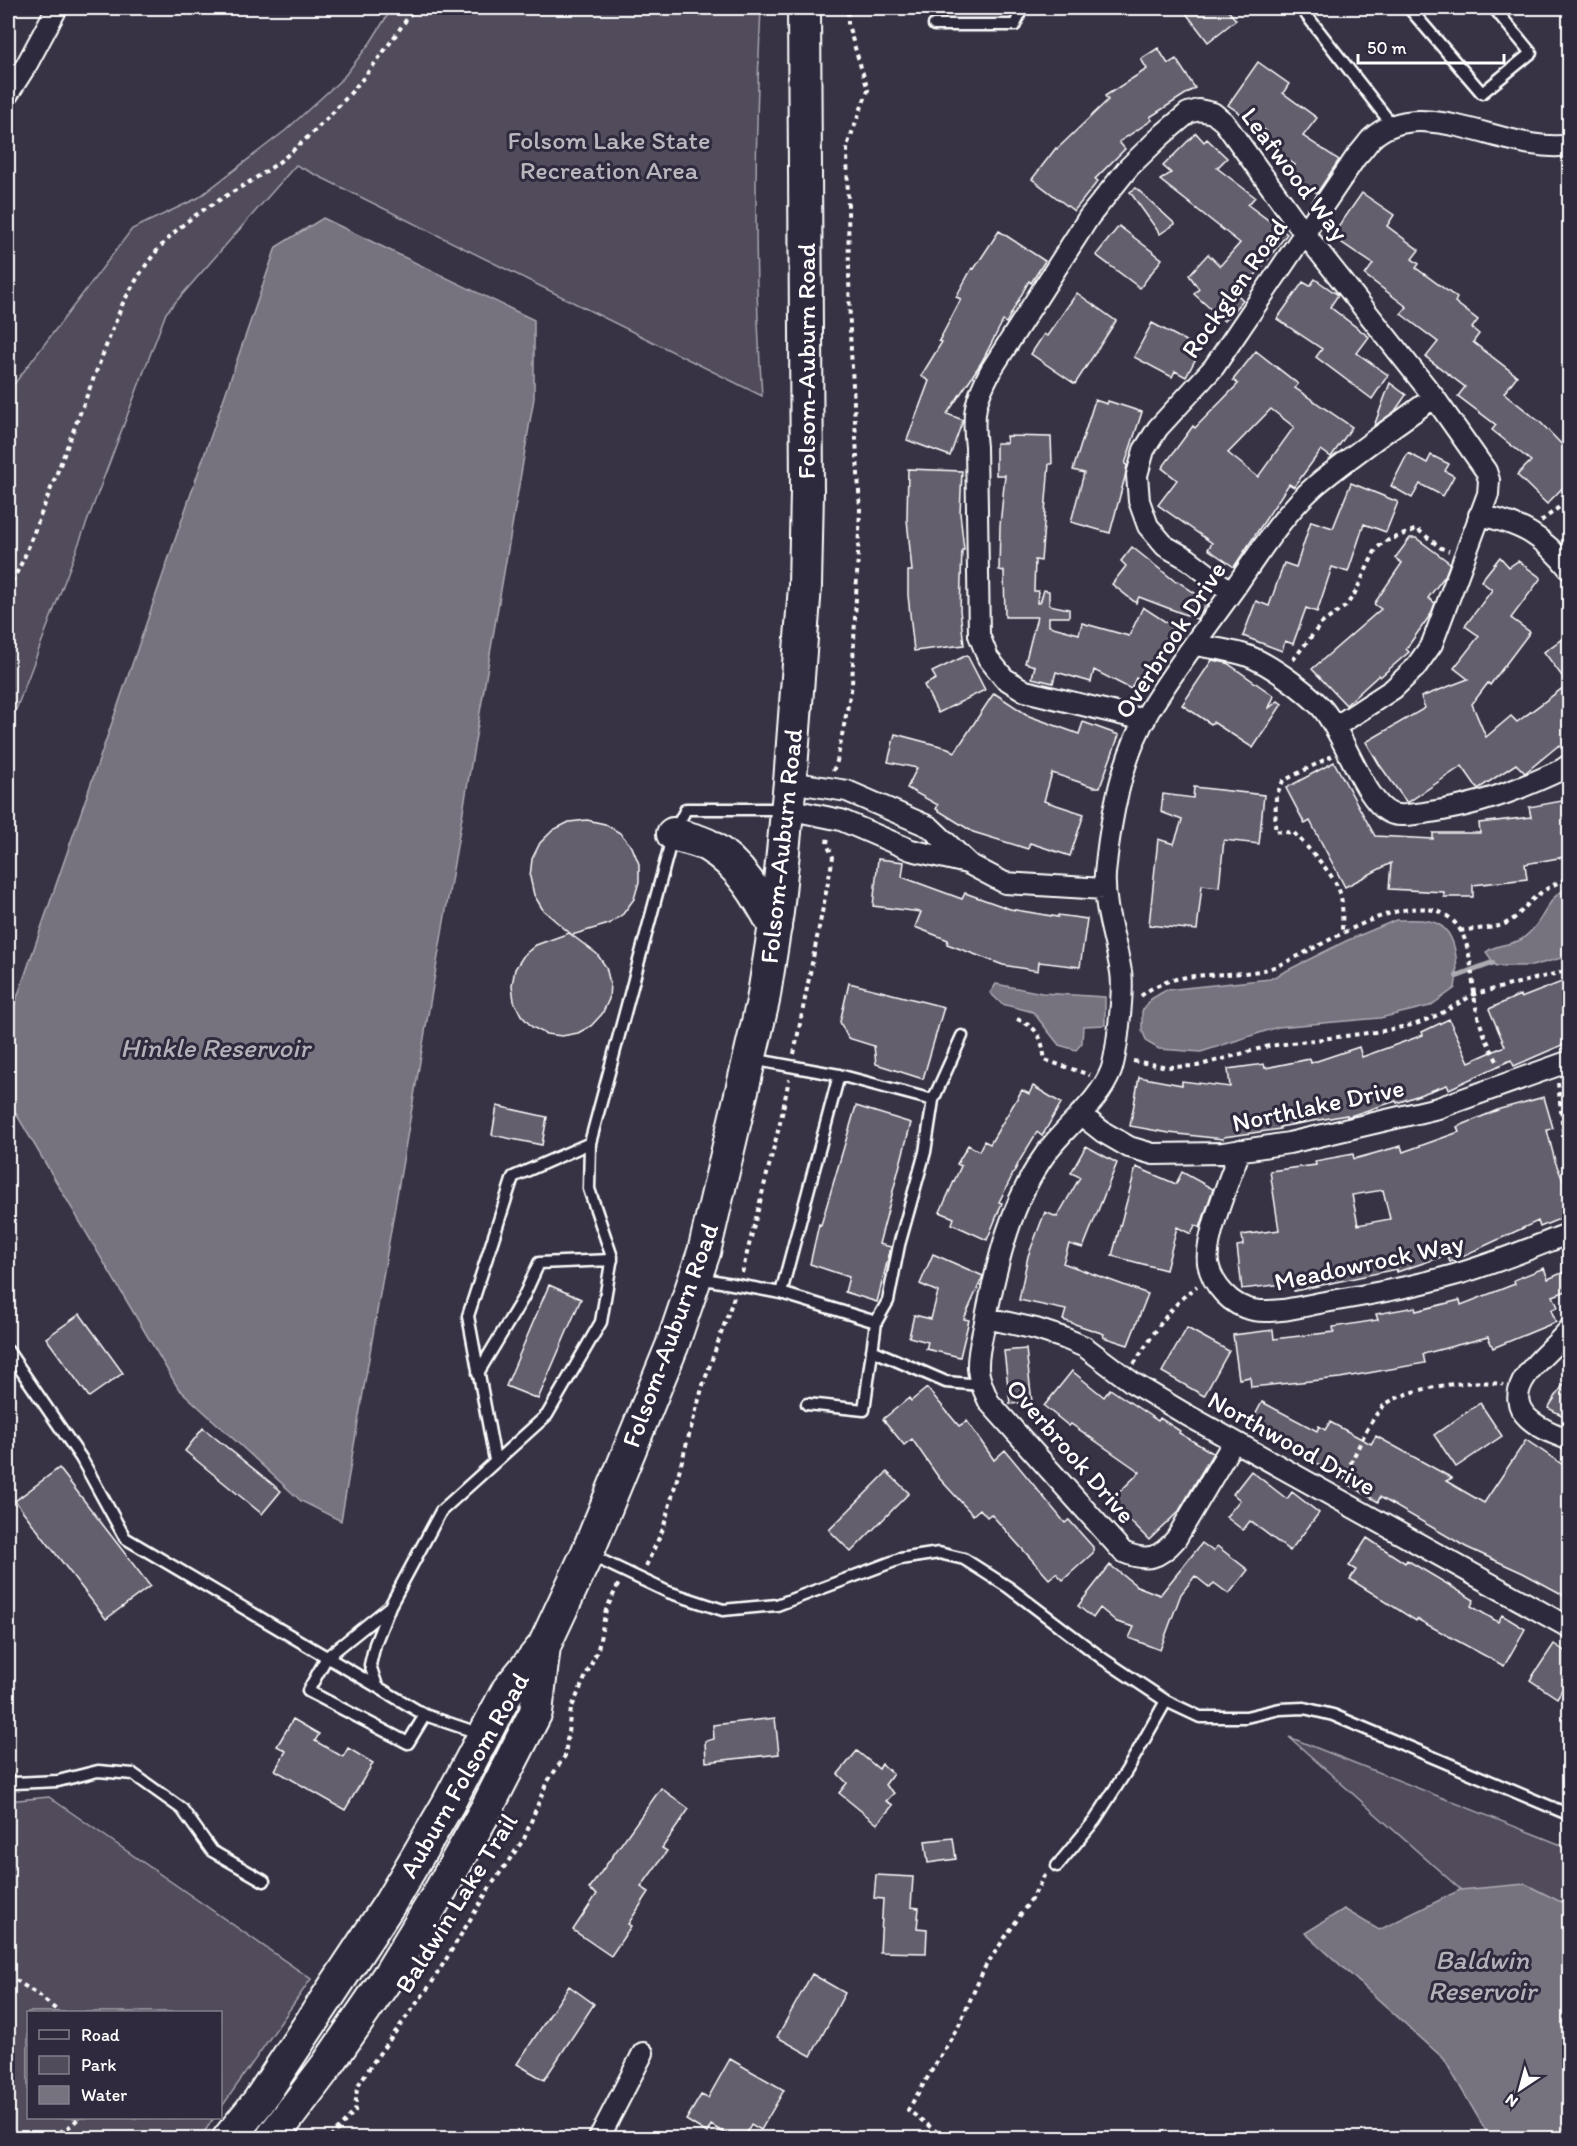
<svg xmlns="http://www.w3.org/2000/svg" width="1577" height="2146" font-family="Itim,sans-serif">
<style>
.green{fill:#514c5c;stroke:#a8a6ae;stroke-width:1.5}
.water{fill:#76737f;stroke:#adabb2;stroke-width:1.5}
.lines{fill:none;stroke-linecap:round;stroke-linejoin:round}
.stream{stroke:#adabb2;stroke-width:6}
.building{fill:#635f6d;stroke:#fff;stroke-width:1.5;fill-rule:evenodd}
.lane-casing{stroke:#fff;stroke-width:15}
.street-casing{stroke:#fff;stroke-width:24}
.primary-casing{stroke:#fff;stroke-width:36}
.path{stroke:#fff;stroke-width:4;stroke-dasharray:4.5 4.5;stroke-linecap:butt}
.lane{stroke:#2f2a3d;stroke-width:10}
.street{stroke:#2f2a3d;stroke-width:20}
.primary{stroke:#2f2a3d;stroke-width:32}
.labels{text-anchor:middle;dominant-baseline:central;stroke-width:6;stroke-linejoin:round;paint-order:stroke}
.park-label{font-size:26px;fill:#b9b7be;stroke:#2f2a3d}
.street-label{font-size:26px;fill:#fff;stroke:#2f2a3d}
.water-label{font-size:27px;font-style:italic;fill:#b4b2b9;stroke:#2f2a3d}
</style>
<rect width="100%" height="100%" fill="#373345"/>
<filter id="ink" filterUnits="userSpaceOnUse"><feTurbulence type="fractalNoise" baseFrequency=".0167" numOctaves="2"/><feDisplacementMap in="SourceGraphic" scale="12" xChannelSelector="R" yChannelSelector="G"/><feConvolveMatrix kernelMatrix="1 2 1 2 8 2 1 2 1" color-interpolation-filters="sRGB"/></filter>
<g filter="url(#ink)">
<!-- green -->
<path class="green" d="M392,8h369c-6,128 -8,259 1,388l-466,-231 -130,148 -158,418v-339l124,-163 66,-31 88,-68 57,-52 27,-35z
M1289,1737l280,111v138z
M49,1797l262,182 -90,129 -1,-96h-192v106h186l-14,20h-192v-337z"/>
<!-- water -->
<path class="water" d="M323,218l211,102v78l-193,1123 -40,-20 -123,-113 -170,-288v-76l268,-777z
M1569,888v16l-3,1 -2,26h5v25l-37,10h-36l-10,-14c11,-9 24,-6 36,-13 3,-2 7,-6 10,-9 14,-14 17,-36 37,-42z
M1396,920c10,0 22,-1 33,1 29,5 30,44 26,67l-25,18 -50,12 -102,9 -77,25 -42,-3 -12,-7 -5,-12v-19l9,-12 15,-9 104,-11 76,-38z
M996,984l46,9 63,4v28l-22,1 -1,17 -6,7 -17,-5 -26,-33 -31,-8 -12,-11z
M1525,1884l44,22v232h-79l-46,-79 -139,-126 39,-24 35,21 81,-40z"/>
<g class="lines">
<!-- stream -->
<path class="stream" d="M1457,976l35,-13"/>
</g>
<!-- building -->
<path class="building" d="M1182,8h44l10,12 -28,22z
M1158,48l10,16 8,-5 19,29 -45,29 2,3 -33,22 6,7 -30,30 3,2 -24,30 -42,-32 24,-31 1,1 51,-49 -3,-4 42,-27 -6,-10z
M1258,62l31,22 -6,9 34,25 -14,18 36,24 -22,33 -28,-20 6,-8 -35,-26 6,-8 -38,-26z
M1196,133l8,9 3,-3 20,19 -10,10 38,29 -7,8 39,29 -28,37 -22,23 6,6 -19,21 -30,-27 5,-5 -10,-14 19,-21 12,12 20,-23 -80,-63 11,-7 -8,-7z
M1136,188l39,36 -15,10 -30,-42z
M1362,193l32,22 -7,11 32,24 -7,9 7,5 -3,4 41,30 -2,4 23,18 -6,8 7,6 -6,8 44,34 -13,17 37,30 28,29v29l-22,23 -30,-29 14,-14 -39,-31 4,-5 -38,-29 7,-9 -39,-30 12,-15 -37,-28 6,-7 -42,-32 8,-11 -41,-28z
M1119,226l43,33 -22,29 -44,-33z
M999,231l46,30 -14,22 -2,-2 -23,42 -3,-2 -22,42 -34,51 16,6 -13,36 -43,-16 22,-59 -8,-5 21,-34 -3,-1 22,-42 -5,-2 16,-29 2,1z
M1315,279l23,16 -8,12 39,30 -12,16 31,22 -16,24 -56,-42 6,-8 -45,-30 26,-37 7,4z
M1077,293l39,28 -41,63 -44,-30 13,-20 3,2z
M1152,323l49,26 -15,28 -11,-6 -3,6 -38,-20z
M1256,351l42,33 -3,4 57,39 -21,30 -10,-7 -27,37 -5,-3 -55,83 -26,-18 4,-6 -54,-38 19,-25 -15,-12 31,-42 2,2 43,-44 -5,-4zM1271,409l23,18 -36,50 -30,-24z
M1390,383l16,12 -11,16 -21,15z
M1095,400l12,4 1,-3 34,11 -17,52 2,1 -2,12 -15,56 -39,-11 13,-49 -11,-3z
M1006,436l45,1 1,27h-3l-8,97 -6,-1 -1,31h4l-1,12h3l4,-13 5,1v14l20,4v8h-20v9l30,8 3,-11 47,13 14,-29 29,19 -29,55 -7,-3 -5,11 -37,-19 -3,12 -35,-10 -3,11 -21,-5 3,-12 -10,-3 12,-46h-32l-1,-46 -5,-1 1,-44 5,-51h-9v-32h11z
M1408,453l19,10 4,-8 18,9 -4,7 9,5 -11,20 -23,-12 -8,14 -21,-12z
M908,469l54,2 -2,42 4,37h-2l-2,60 4,35 -50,6 -6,-56v-24h4l-5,-52z
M1351,483l47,19 -12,30 -22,-8 -16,48 -16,-5 -15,45 -11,-4 -13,36 -8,-3 -3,10 -39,-15 13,-35 13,5 15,-43 12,4 15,-46 22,7z
M1410,538h6l34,25 -5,13 -17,22 7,5 -4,11 -25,35 3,3 -29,25 -1,-2 -33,30 -34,-36 69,-60 -7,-5 28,-41 -7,-5z
M1132,547l44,35 1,-1 31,21 -11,17 -58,-22 -3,6 -24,-19 14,-18 -5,-5z
M1500,557l9,10 9,-6 23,17 -30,40 19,14 -40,53 -2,-2 -16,21 14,33 25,-21 6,6 51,-38 -24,-32 25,-18v118l-4,1 -6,-8 -34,28 -9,-9 -38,25 -16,-23 -55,37 -28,-39 -13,-22 59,-34 -4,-11 47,-18 -14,-11 25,-32 -14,-10 27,-36 -11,-9z
M967,655l18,35 -47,23 -14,-28 12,-6 -4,-7z
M1212,660l15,3 47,33 -5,12 9,-7 4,3 -29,44 -40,-26 -2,2 -29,-19z
M994,693l35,23 50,18 4,-12 36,13 -19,52h-6l-42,-14 -8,28 40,13 -14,42 -40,-13 -2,6 -55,-17 -37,-23 2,-4 -31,-17 10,-20 -29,-6 7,-28 53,14 7,4z
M1334,762l41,74 58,3v-6h47l-1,-10 52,-6 -2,-10 38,-7 2,11v45l-44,8 2,15 -54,6v12h-29v-5l-55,-3 2,-26 -46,24 -35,-66 -5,3 -19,-36z
M1194,787l70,8 -5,49 -35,-4 -5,47 -17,-2 -5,45 -48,-5 9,-86 16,5 8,-24 -21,-8 2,-18 30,4z
M587,820l18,4 15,9 12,14 7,17v18l-5,17 -11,15 -14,10 -37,11 -29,-25 -9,-15 -4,-18 2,-18 8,-16 13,-13 16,-8z
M878,859l26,3 -2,15 60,22 3,-6 45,16 48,8v-2l29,4 -7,48 -41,-5 -1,9 -35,-6 -56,-21 1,-4 -33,-13 6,-15 -48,-6z
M569,933l28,21 9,13 4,16 -1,16 -7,15 -11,12 -13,7 -16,3 -16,-2 -14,-7 -11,-12 -7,-14 -2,-16 3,-16 9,-14 12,-10z
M1569,979v63l-55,24 -3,-6 -62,29 -2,-4 -50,18 -1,-2 -49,16v-2l-67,12v2l-56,8 -1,2 -54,-6 -39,-7 9,-49 43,8v-4l48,6 -2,-18 36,-5 1,4 45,-9 1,4 48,-16 3,10 61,-22 -1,-3 27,-13 20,43 36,-16 -16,-37 31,-14 1,3z
M849,983l95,24 -21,72 -47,-15 -2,-18 -26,-8 -8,-16z
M1033,1086l28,17 -19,33 -5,-4 -17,28 -21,42 3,1 -15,37 -35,-16 2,-6 -14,-6 21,-46 -4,-2 11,-19 11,6 5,-10 6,3 32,-54 7,4z
M1544,1097l9,31 -6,2 8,31 14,34v20l-29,12 -2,-6 -88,41 -3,-7 -50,17 -1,-3 -102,22 -2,-8 -50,6 -5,-43 6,-1 -1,-10 37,-5 -9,-59 46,-6 -1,-4 38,-7 1,5 47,-13 2,6 56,-20 -2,-5 43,-18zM1383,1190l7,29 -32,6 -6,-30z
M497,1106l50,11 -5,28 -50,-10z
M856,1106l55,17 -32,121 12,3 -14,55 -32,-10 4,-15 -39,-13 9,-40 2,1z
M1086,1146l31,17 -34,85 -14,-4 -6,19 85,31 -20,51 -25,-8 1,-3 -41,-14 3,-10 -47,-10 9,-44 17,-44 12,5 23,-40 -9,-4z
M1136,1167l40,17 6,-12 31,17 -13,39 -5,-3 -4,9 -14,-7 -11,43 -54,-14z
M933,1254l50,22 -19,43 5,1 -9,37 -34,-8 2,-7 -19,-5 5,-22 17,4 7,-27 -18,-8z
M1544,1268l4,11 16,-7 5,15v3l-16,6 5,11 -7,3 5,12 -63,26 -5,-11 -65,17 2,9 -85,15 -89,9 -1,-10 -11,2 -6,-44 40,-5 1,9 60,-7 -1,-5 45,-7 -2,-6 39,-7 1,4 44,-11 1,5 54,-21 -1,-4z
M549,1285l32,14 -43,100 -32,-13z
M80,1314l43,59 -34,24 -43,-59z
M1187,1328l42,23 -25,45 -42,-24z
M1026,1349l6,53 -22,2 -6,-53z
M1072,1371l32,26 6,-8 48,32 2,-3 20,13 -1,2 34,20 -34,58 -30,29 -39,-39 30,-29 -69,-48 -2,2 -25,-20z
M1569,1376v43l-21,-11z
M927,1388l32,38 8,-5 27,39 11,-10 60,73 4,-3 24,27v6l-30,27 -7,-7 -7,6 -58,-65 -4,3 -7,-8 -7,6 -34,-37 -27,-39 -8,6 -21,-26 26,-21 2,3z
M1262,1402l55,29 2,-5 6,4 5,-8 41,22 5,-8 76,42 -6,3 38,22 42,-63 43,29v129l-46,-25 -57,-26 -86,-50 -2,5 -30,-18 2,-3 -47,-25 1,-2 -54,-29z
M1480,1403l22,33 -46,31 -22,-32z
M203,1428l78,63 -19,23 -77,-63z
M59,1468l91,118 -44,33 -91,-118z
M1251,1471l36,28 5,-7 27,21 -29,38 -40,-30 -7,9 -17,-13 14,-17 -7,-6z
M887,1472l22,21 -58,59 -22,-22z
M1367,1538l38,25 2,-3 67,40 -3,6 27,16 4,-7 23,14 -21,37 -87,-47 -1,2 -66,-42 6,-9 -7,-4z
M1202,1543l11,8 4,-5 31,24 -19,24 -15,-11 -4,5 -15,-12 -14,18 -21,56 -31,-12 5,-11 -17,-5 -17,-14 -7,10 -15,-12 32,-41 27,21 23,9z
M1554,1644l15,10v24l-12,20 -27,-18z
M775,1718l4,36 -73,8 -1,-21 9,-2 -1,-14z
M293,1719l26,15 -4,7 28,16 5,-9 25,15 -28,47 -70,-40 11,-19 -9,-5z
M857,1751l22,18 3,-5 11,10 -8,11 9,8 -8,8 7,4 -16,19 -38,-31 8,-10 -9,-9z
M661,1788l28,21 -27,39 5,3 -26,36 8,5 -21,32 3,2 -20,30 -38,-26 24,-36 -8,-5z
M953,1838l3,21 -28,4 -3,-22z
M876,1875l37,2 -2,30 8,1 -2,20 10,1 -1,24 -46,-1 3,-53 -9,-1z
M812,1974l33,19 -34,63 -34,-19z
M569,1986l25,18 -50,76 -27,-16z
M730,2059l54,31 -23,40 -10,-6 -7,15h-10l-23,-14 -4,8 -21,-13 15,-25 7,3z"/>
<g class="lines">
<defs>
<path id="lane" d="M1301,8l92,118
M1409,8l73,85 49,-40 -37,-45
M934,25h81l7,-17
M752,1059l87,16 -58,218
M839,1075l94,25 29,-64
M699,1278l82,15 95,29
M872,1350l74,32 35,3
M8,1351l73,107 44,80 300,177 56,19
M478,1373l45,-75 16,-35 73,-3
M807,1404l57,6 12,-88 12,-21 11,-56 26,-93 8,-52
M495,1460l-27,-144 45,-139 77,-34
M590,1555l78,37 55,18 54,-5 123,-46 39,-6 25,6 44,28 95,72 63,42 34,16h46l34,-8 24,-1 29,7 237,100
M388,1608l-61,49 -19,34 100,52 17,-28
M377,1686l-7,-21 5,-21 15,-38 51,-95 106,-96 54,-93 11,-65 -23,-68 1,-46 83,-309 13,-25h97
M8,1779l6,4 44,-2 40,-10 35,3 49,35 30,42 52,30
M1057,1866l38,-46 32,-50 39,-69"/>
<path id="street" d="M8,94l19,-30 30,-56
M1479,515c43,9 63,20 91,55
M1231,592l-43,-33 -23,-13 -17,-20 -9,-25 -2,-26 7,-25 14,-22 56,-61 142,-210c5,-5 10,-12 15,-18 50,-48 139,17 199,6
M1195,645c17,3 37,5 53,11 22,8 55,33 72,50 23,23 45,100 73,108 10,3 21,0 31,-1 53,-7 92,-22 139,-44l7,-5
M1145,720l-120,-29 -21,-13 -16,-20 -9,-23 -3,-188c-4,-34 -1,-47 15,-77l98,-153 40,-50 33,-32 26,-22 11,-3 14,3 11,9 81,112 129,163 52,74 3,9 -1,14 -56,150 -17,24 -22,21 -58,38
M790,782l57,9 83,36 39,37 36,19 99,6
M787,809l54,11 70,30 56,13
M1080,1114l23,18 26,15 24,7 70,-1 66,-10 149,-35 132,-47
M1240,1150c-9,26 -36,89 -32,113 4,22 23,43 45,47 23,4 49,-4 72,-8 43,-7 87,-15 129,-27 40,-11 77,-27 116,-42
M986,1318l50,11 28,9 21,9 48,36 54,32 383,213
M1570,1328c-13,17 -33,31 -44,48 -25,37 16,54 44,64
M1234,1441l-58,98c-17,20 -29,23 -53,13l-134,-150c-5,-11 -10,-21 -11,-33 -1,-17 5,-35 8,-52 12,-58 25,-115 60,-164 20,-28 52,-49 65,-82 6,-17 13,-81 10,-99 -5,-32 -18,-65 -16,-98 5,-54 16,-115 44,-163 26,-43 58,-84 87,-125 24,-35 48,-73 80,-101 37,-31 79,-59 118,-88
M599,2138l44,-85"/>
<path id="primary" d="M673,834c12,4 26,6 36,12 31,18 50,51 66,81
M229,2138l30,-37 131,-198 58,-99 60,-114 36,-44 43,-92 85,-208 32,-94 59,-251 14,-89 13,-130 15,-196 2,-95 -3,-483
M272,2138l56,-74 61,-89 50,-82 48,-85 49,-96 8,-66"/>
</defs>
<!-- lane casing -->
<use href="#lane" class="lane-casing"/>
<!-- street casing -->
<use href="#street" class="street-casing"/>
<!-- primary casing -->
<use href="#primary" class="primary-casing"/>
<!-- path -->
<path class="path" d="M1541,521l29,-22
M8,590l16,-32 98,-253c15,-28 31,-54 56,-76 32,-28 73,-44 106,-71 54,-45 91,-91 130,-150
M1293,660l28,-36 25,-18 9,-13 21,-44 8,-7 33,-13 24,19 8,3
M1332,756l-49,25 -7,15 -1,35 19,2c14,15 37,38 45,57 5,13 3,30 3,43
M833,771l4,-10 15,-76 8,-176 -10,-176 -3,-187 21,-56 -20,-65v-17
M1460,931c15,-3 37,-1 50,-10 9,-5 15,-15 23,-22 11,-10 24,-16 37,-22
M1141,996c35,-29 82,-17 123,-26 47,-11 149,-96 192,-46 18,21 15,63 21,88 4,19 14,37 23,55
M1017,1019c23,10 24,18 28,41l45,15
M794,1054l39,-197 -6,-13 1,-9
M1133,1061l35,6 29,-1 72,-20 114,-15 33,-7 22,-9 37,-21 95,-24
M1558,1083l7,66 5,16
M742,1273l39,-154 8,-40
M1134,1364c19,-29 35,-58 63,-78
M1343,1480c9,-18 28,-66 43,-76 22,-16 91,-27 117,-19
M646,1566l17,-37 40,-144 31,-88
M8,1975l29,19 22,18
M42,2138c11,-2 30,-10 36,-20
M330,2138l25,-27 2,-24 19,-29 55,-74 59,-97 34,-48 22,-55 19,-28 6,-47 27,-60 8,-39 13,-27
M945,2138l-37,-28 50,-83 27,-60 49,-72 12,-23"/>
<!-- lane -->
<use href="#lane" class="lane"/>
<!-- street -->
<use href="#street" class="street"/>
<!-- primary -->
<use href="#primary" class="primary"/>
</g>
</g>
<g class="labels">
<!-- park labels -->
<g class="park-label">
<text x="609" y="140">Folsom Lake State<tspan x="609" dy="30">Recreation Area</tspan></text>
</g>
<!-- street labels -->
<g class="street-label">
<text transform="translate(1295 174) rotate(53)">Leafwood Way</text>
<text transform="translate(1234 288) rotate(-55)">Rockglen Road</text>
<text transform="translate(806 361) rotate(-90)">Folsom-Auburn Road</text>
<text transform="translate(1170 640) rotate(-57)">Overbrook Drive</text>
<text transform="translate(781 846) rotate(-84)">Folsom-Auburn Road</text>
<text transform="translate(1318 1105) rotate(-12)">Northlake Drive</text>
<text transform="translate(1369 1262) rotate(-12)">Meadowrock Way</text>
<text transform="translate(670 1335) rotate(-70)">Folsom-Auburn Road</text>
<text transform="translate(1292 1443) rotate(29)">Northwood Drive</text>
<text transform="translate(1071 1451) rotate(49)">Overbrook Drive</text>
<text transform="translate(464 1775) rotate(-60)">Auburn Folsom Road</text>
<text transform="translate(456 1903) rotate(-58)">Baldwin Lake Trail</text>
</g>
<!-- water labels -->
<g class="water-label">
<text x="215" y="1047">Hinkle Reservoir</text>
<text x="1482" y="1959">Baldwin<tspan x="1482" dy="31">Reservoir</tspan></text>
</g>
</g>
<!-- margin -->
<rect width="1577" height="2146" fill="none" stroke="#2f2a3d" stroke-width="30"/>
<rect x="15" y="15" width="1547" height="2116" fill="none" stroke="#fff" stroke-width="2" filter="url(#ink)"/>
<!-- legend -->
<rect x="27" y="2011" width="195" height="108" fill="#2f2a3d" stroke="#827f8b" stroke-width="1.5"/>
<rect x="39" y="2030" width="30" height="9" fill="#2f2a3d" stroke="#827f8b" stroke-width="1.5"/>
<text x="81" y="2041" font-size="18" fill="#ffffff">Road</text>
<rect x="39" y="2056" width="30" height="18" fill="#514c5c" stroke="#827f8b" stroke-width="1.5"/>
<text x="81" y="2071" font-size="18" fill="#ffffff">Park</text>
<rect x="39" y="2086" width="30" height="18" fill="#76737f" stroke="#827f8b" stroke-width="1.5"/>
<text x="81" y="2101" font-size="18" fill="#ffffff">Water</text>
<!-- north arrow -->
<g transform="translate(1520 2089) rotate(216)" stroke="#2f2a3d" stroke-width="4.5" paint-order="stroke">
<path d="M0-4.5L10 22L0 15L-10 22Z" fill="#ffffff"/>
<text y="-9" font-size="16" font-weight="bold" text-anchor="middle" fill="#ffffff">N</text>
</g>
<!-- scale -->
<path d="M1358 54v9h146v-9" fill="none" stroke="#ffffff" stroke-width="3"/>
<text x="1367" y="54" font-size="18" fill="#ffffff" stroke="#2f2a3d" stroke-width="4.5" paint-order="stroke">50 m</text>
</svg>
